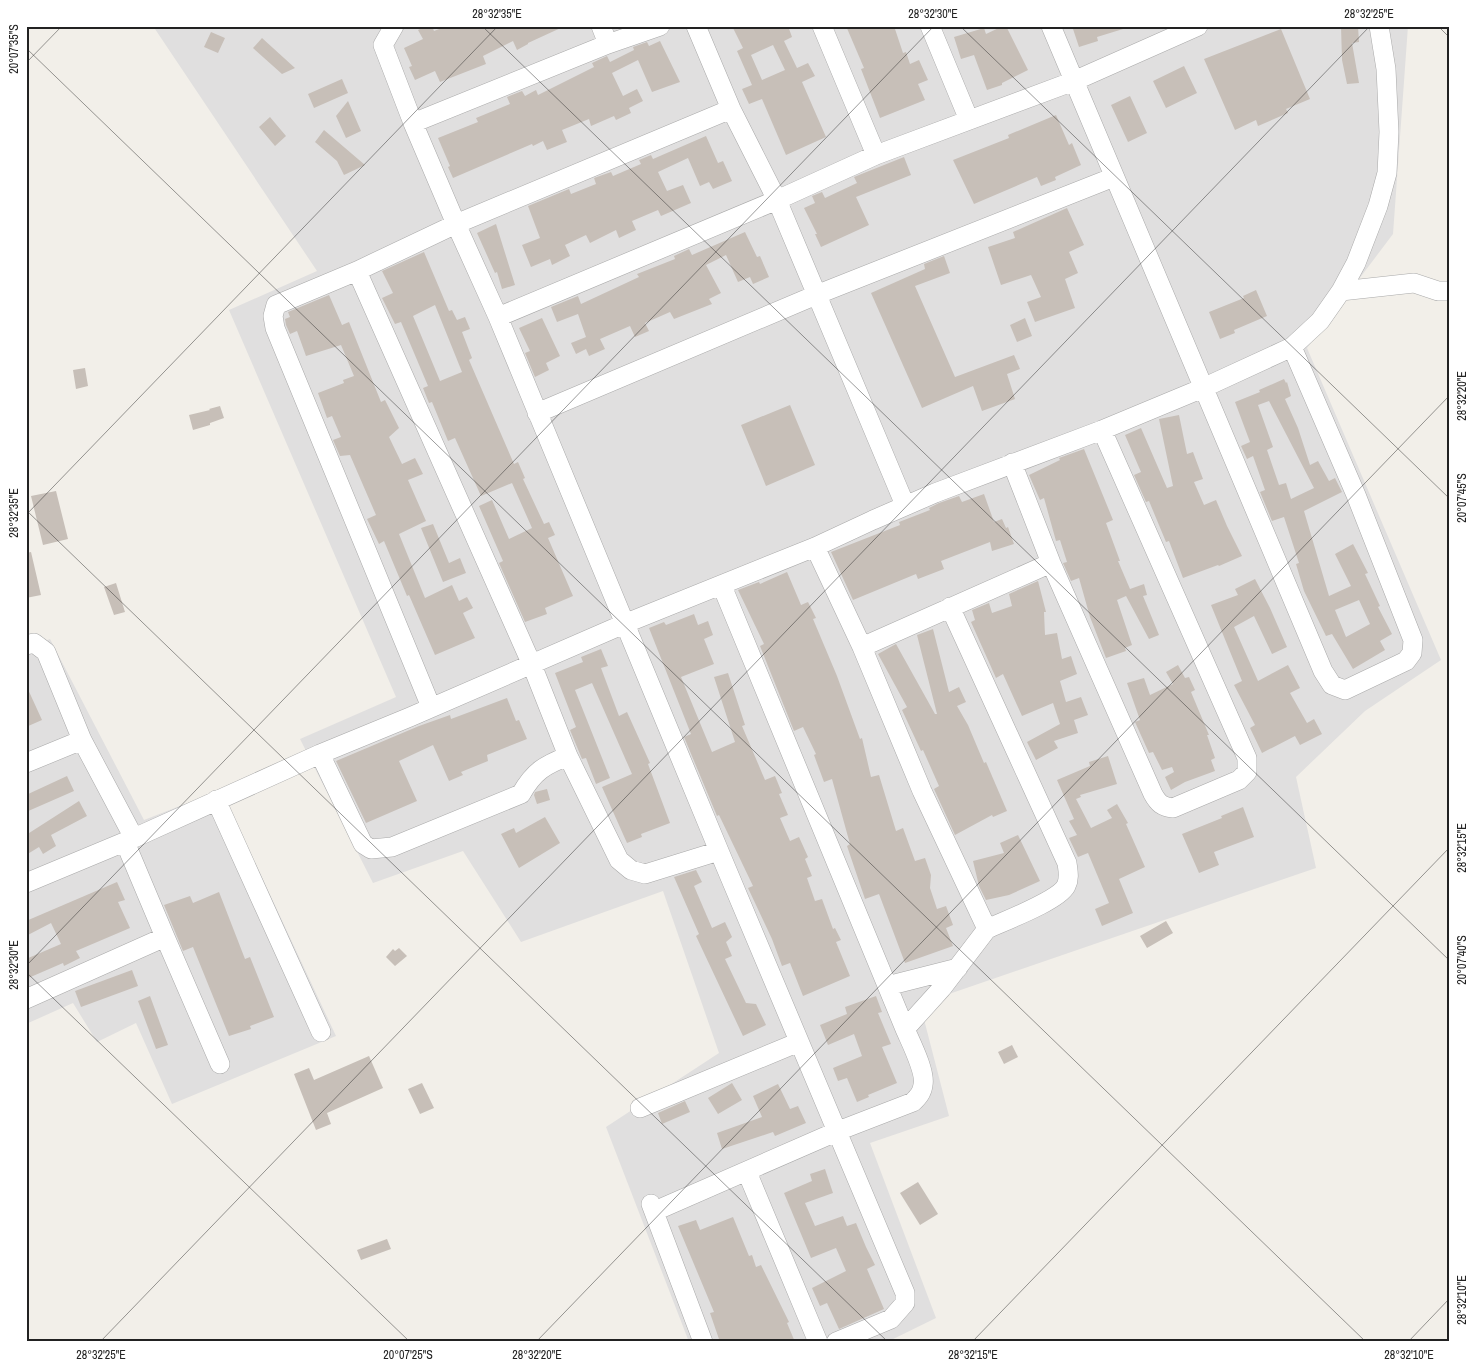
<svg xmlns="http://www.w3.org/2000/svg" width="1476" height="1368" font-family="'Archivo Narrow',sans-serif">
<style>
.residential{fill:#e0dfdf}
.building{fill:#c7bfb8;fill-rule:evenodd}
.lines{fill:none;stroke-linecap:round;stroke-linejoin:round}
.minor-casing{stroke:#a9a9a9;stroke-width:20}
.minor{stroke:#fff;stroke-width:19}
.ticks{fill:none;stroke:#222;stroke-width:1;stroke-opacity:0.45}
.neatline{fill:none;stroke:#222;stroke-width:2}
.ticks-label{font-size:12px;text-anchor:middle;fill:#222}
</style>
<rect width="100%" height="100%" fill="#f2efe9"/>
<!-- residential -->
<path class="residential" d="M153,26h1255l-15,208 -86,114 134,312 -76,51 -69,66 20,91 -396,136 29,112 -79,27 66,175 -49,24h-198l-83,-215 113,-74 -56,-162 -142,51 -58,-91 -90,32 -73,-144 96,-42 -167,-387 88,-39z
M50,639l94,181 77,-30 115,246 -164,68 -36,-81 -39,19 -24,-39 -47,21v-375z"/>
<!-- building -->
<path class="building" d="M426,26h6l2,5 13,-5h118l-37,17v1l-11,6 -4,-9 -30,15 3,8 -46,18 -5,-11 -20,9 -6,-13 3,-1 -8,-18 19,-9 -5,-9z
M732,26h56l4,11 -8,4 13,27 11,-5 7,13 -13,6 24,55 -40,18 -24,-56 -13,5 -7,-15 10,-4 -15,-34 6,-3zM773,45l12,25 -23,10 -11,-25z
M846,26h48l9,27 3,-1 4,12 9,-4 9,20 -10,4 7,16 -45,18 -19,-49 3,-1z
M1003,26h3l22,44 -26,13v2l-15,5 -13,-35 -13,4 -7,-22 30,-9 2,6z
M1072,26h51v3l-26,8 1,4 -19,6z
M1341,26h17l1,16 -7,1 7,40 -12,1 -5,-24z
M1281,29l29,70 -24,10 2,4 -30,13 -2,-6 -21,10 -31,-71z
M211,32l14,6 -7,15 -14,-6z
M262,38l33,30 -13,6 -29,-26z
M660,41l20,41 -28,10 -14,-32 -26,13 11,23 14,-7 6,12 -14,7 2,5 -15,7 -2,-4 -23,10 -2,-7 -27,11 5,12 -20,8 -4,-9 -10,5 -1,-2 -79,34 -5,-11 2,-1 -12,-28 40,-16 -2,-4 34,-14 -3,-7 15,-6 3,5 11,-6 2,5 56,-28 -2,-4 15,-7 3,6 24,-12 -1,-3 14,-5 2,4z
M1184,66l13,27 -31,15 -13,-27z
M342,79l6,14 -34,15 -6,-14z
M1130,96l17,37 -19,9 -17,-37z
M348,101l13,30 -15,7 -10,-22z
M1056,115l13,30 3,-2 9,22 -26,12 1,3 -15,6 -4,-9 -63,27 -21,-44 56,-22 -1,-3z
M270,117l16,19 -11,10 -16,-19z
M324,130l41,35 -21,10 -7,-14 -22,-19z
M706,136l12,27 5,-2 9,20 -19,8 -4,-7 -9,4 -12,-28 -30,14 9,19 16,-6 8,18 -30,13 -3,-6 -26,11 4,9 -17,8 -3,-8 -26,13 -4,-8 -21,10 5,11 -18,9 -2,-6 -19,8 -9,-22 18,-7 -12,-32 41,-17 2,5 25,-10 -2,-6 17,-6 2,4 28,-12 -2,-4 12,-5 2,4z
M904,157l7,18 -55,22 13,28 -48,22 -6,-13h2l-13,-26 11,-5 -3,-7 10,-4 3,6 32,-15 -3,-6z
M1067,208l17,37 -15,7 9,21 -13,6 10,29 -40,14 -8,-20 14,-5 -10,-22 -30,10 -13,-38 27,-9 -2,-6z
M496,224l19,61 -13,4 -5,-17 -2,1 -18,-40z
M745,232l12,25 3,-1 9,21 -16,7 -3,-7 -12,5 -12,-27 -20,10 15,28 -12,6 3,5 -38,15 -4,-7 -25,11 4,8 -14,6 -5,-11 -30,13 5,10 -16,7 -3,-7 -10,5 -5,-11 15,-6 -8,-23 -21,8 -6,-15 27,-11 3,8 58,-27 -2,-3 38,-15 -1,-3 13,-6 2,-1 3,6z
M424,252l25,59 3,-1 5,10 8,-3 5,12 -8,3 10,26 -3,2 45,104 4,-2 7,16 -2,1 21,45 5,-2 6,13 -7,3 25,58 -28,12 2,6 -22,8 -23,-52 -3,-7 4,-2 -24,-55 13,-6 17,39 23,-11 -20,-45 -31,13 -26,-58 -7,3 -16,-39 -3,1 -6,-15 5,-2 -27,-64 -6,2 -13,-26 11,-5 -11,-22zM435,305l27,67 -22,9 -27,-65z
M944,256l6,17 -35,13 40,91 59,-22 6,14 -13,5 8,25 -33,12 -9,-25 -51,22 -51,-115 54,-24 -1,-5z
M1256,290l11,26 -33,14 1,3 -15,6 -11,-27 35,-14 -1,-2z
M329,295l13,30 7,-3 32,80 4,-2 14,28 -10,9 13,27 13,-6 8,16 -15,6 18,41 -27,13 26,64 27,-13 7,16 8,-4 6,11 -10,5 12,25 -40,17 -26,-60 -2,1 -23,-55 -5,3 -12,-25 9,-4 -26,-60 -10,1 -7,-16 8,-3 -9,-21 -5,2 -9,-25 26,-10 -1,-3 11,-4 -13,-31 -35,11 -9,-25 -7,3 -4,-9 -1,-6 5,-2 -2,-5z
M542,318l18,38 -14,7 3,7 -14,7 -10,-24 5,-2 -11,-23z
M1025,318l7,18 -15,6 -7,-17z
M85,368l3,18 -12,3 -3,-19z
M1284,379l2,4 1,-1 4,14 -6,3 13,29 12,37 8,-4 11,20 6,-3 7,14 -38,19 25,85 22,-10 -16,-32 18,-10 15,29 -3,1 15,32 -2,1 14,27 -12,7 5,9 -32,19 -21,-35 -6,2 -22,-45 -8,-27 3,-1 -15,-46 -12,4 -12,-29 5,-2 -12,-34 -6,3 -6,-13 9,-4 -15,-40 25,-10 -1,-2zM1269,401l45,87 -23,11 -5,-16 -7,2 -12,-35 6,-3 -15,-42zM1359,600l11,24 -24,13 -11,-27z
M790,405l25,60 -49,21 -25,-61z
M220,406l4,12 -14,5v2l-17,5 -4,-15 21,-5 -1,-1z
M1179,415l8,39 6,-2 10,27 -9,3 10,23 12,-5 11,26 15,30 -23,10 -1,-1 -35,13 -14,-37 -3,1 -17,-41 -3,1 -12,-27 7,-3 -16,-37 16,-7 26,60 6,-2 -14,-67z
M1084,449l29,71 -7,3 14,38h-2l12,28 14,-5 3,11 -4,1 16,39 -10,4 -23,-43 -9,4 15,45 -7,3 1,3 -20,7 -16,-41 -11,-39 -8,3 -8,-18 4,-1 -7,-22 -4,1 -12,-43 -4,2 -11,-25 31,-15 -1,-2z
M56,491l12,48 -25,6 -12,-49z
M984,494l10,28 8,-3 4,9 2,-1 6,17 -22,7 -2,-9 -49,19 3,8 -26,10 -2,-5 -63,26 -22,-48 69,-27 -1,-3 31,-12 -1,-2 10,-5 20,-7 3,6z
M433,524l16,39 11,-5 6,15 -23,9 -22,-54z
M31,552l10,43 -15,3v-45z
M787,572l14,33 7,-3 8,16 -3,1 24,57 23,63 2,-1 9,39 8,-2 17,56 7,-3 12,33 10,-3 6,17 -1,13 7,21 9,-3 7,19 -7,3 7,18 -48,17 -26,-69 -14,5 -18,-53 3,-2 -18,-65 -8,3 -10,-27 2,-1 -13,-27 -9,4 -34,-85 4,-2 -26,-54 21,-8 1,2z
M1255,579l15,29 17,39 -15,7 -18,-38 -20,11 24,54 30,-16 12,23 -10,5 17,30 7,-4 8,15 -22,11 -5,-9 -33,17 -12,-25 5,-3 -21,-40 8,-4 -31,-76 27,-10 -3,-6z
M1038,581l8,31h-2l1,23 12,-2 5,26 9,-3 6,18 -17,7 6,21 15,-5 7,18 -14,5 4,13 -24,8 4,7 -22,12 -9,-18 33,-18 -7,-21 -31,13 -19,-42 -7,4 -25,-56 4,-2 -3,-10 17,-7 3,10 20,-7 -3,-12z
M116,583l9,29 -11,3 -10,-28z
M694,614l4,11 10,-4 5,14 -9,4 10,25 -33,13 31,75 23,-10 -21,-65 14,-4 17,52 -3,1 23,54 10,-4 7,17 -3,1 9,21 -8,3 10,23 9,-4 9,20 -3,2 7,17 -5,2 8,23 7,-2 11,30 2,-1 6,12 -5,2 14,34 -47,20 -13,-33 -8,3 -10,-27 -24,-51 5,-2 -34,-71 -2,1 -33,-79 7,-3 -42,-106 15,-6 2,3z
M933,629l16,63 10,-5 7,15 -9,4 11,19 16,38 2,-1 21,49 -14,6 -1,-2 -37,20 -21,-46 5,-3 -16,-36 -2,1 -19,-41 5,-3 -29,-53 18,-10 39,70h2l-20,-79z
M601,649l7,17 -7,2 18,48 8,-4 23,51 -2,1 22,59 -29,11 1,3 -15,6 -25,-56 30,-13 -40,-91 -17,7 35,88 -14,6 -10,-26 -4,1 -12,-29 6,-3 -21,-54 28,-11 -2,-5z
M1178,665l7,13 4,-1 6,13 -4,2 18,43h-2l8,23 -4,2 4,11 -30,11 -14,8 -6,-13 9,-5 -2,-5 -10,3 -9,-18 -4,1 -14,-31 5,-2 -13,-37 17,-5 6,17 23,-11 -7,-12z
M26,685l16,35 -16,7z
M507,698l9,23 3,-1 8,19 -40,16 1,6 -27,11 2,3 -14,6 -16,-36 -34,16 18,40 -51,22 -30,-62 83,-35 31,-11 1,4z
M1108,756l9,28 -37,11 1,2 -5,2 15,29 21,-10 -5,-8 10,-6 11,19 -2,1 19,43 -26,12 14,34 -31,13 -7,-17 14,-6 -21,-50 -10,4 -9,-19 8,-3 -8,-14 5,-2 -17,-39 33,-14 -1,-4z
M67,776l7,15 -48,21v-17z
M547,789l3,11 -13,4 -3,-9 1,-3z
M79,801l8,15 -36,19 5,11 -13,8 -4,-7 -13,8v-20z
M1243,807l11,30 -40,15 5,13 -20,8 -17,-39 40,-16 -1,-2z
M545,817l15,26 -41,25 -18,-34 13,-6 2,5z
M1018,835l22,46 -31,14 -23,5 -7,-14 -6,-25 31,-8 -4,-10z
M696,870l6,12 -8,4 18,42 13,-6 7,15 -6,5 6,14 -7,3 21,44 10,1 10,21 -23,11 -47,-100 3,-2 -25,-57z
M117,882l8,18 -7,2 12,26 -54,23 4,7 -16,8 -1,-3 -37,16v-20l35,-15 -10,-21 -25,13v-15z
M219,892l26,67 5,-2 24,60 -24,9 1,3 -22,7 -36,-89 -10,4 -19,-46 26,-9 3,7z
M1166,921l7,12 -26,15 -7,-12z
M399,948l8,8 -12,10 -9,-9 7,-8 2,2z
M132,970l6,16 -57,21 -6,-16z
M150,996l18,49 -12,4 -18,-48z
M876,996l6,16 -4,1 13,31 -9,3 15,36 -29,12 1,2 -12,5 -10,-24 -9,3 -5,-13 29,-12 -8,-22 -26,11 -8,-20 27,-11 -2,-7z
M1012,1045l6,12 -14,7 -6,-12z
M369,1056l14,32 -56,25 4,11 -15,6 -22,-56 15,-6 5,12z
M422,1083l12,25 -14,6 -12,-25z
M732,1083l10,17 -24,14 -10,-16z
M778,1084l12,25 8,-3 8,17 -31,13 -2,-4 -51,17 -5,-16 45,-16 -9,-21z
M685,1101l5,11 -28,12 -4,-11z
M825,1169l8,24 -28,10 10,23 28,-10 4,10 9,-3 10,24 9,18 -8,4 17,40 -45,20 -12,-26 -7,3 -8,-18 34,-17 -10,-23 -25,10 -27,-65 28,-12 -2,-7z
M918,1182l20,32 -18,11 -20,-32z
M733,1217l16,39 3,-1 4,12 5,-2 28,57 -2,1 8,19h-75l-10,-29 4,-1 -36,-86 18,-6 4,10z
M387,1239l4,10 -30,11 -4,-10z"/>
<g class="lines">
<defs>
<path id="minor" d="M394,26l-11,19 30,78 43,101 42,93 221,534 186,442v10l-14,16 -55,23
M601,26l7,18
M696,26l35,83 46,91 128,305
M822,26l54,129
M930,26l39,94
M1051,26l272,645 9,14 13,5 61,-29 6,-8 1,-13 -57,-145 -64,-148
M413,123l195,-79 52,-18
M357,271l175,394 36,91 51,104 12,10 14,4 74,-23
M1341,291l73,-8 24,8h12
M498,317l279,-117 99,-45 198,-74 124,-55
M537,413l279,-118 298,-118
M1012,463l39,100 102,231c5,9 9,13 20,14l66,-28 8,-8v-14l-145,-328
M815,547l47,100 60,144 65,138c17,-8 71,-28 79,-43 4,-8 2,-15 1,-23l-117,-256
M26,645l8,-2 12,9 36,88 52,98
M862,647l189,-84
M431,707l-156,-379 -2,-12 3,-11 81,-34 99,-47 275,-115
M320,754l43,90 8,5 21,-2 129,-53c13,-23 24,-29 47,-38
M26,763l56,-23
M216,800l105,232
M125,842l40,95 55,127
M26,883l108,-45 186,-84 90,-37 214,-93 191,-77 58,-27 62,-27 167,-63 101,-42 89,-41 28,-26 21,-30 15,-28 22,-57 9,-33 2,-41 -3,-63 -7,-43
M887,986l71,-18
M26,999l139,-62
M905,1029l37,-41 45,-59
M640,1108l159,-66
M747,1172l71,170
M651,1204l52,138
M655,1211l183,-80 75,-29c5,-5 9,-9 10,-17 3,-13 -12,-42 -18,-56l-183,-443"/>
</defs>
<!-- minor casing -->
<use href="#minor" class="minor-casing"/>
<!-- minor -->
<use href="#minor" class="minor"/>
</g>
<!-- ticks -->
<path class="ticks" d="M482,26l968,935M960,26l490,473M1438,26l12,12M26,48l1340,1294M26,63l36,-37M26,510l862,832M26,515l472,-489M26,966l908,-940M26,972l384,370M100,1342l1270,-1316M536,1342l914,-947M972,1342l478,-495M1408,1342l42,-44"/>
<!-- border -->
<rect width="1476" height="1368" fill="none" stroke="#ffffff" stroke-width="55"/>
<rect x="28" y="28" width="1420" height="1312" class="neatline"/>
<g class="ticks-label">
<text x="497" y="18">28°32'35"E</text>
<text x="933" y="18">28°32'30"E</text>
<text x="1369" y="18">28°32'25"E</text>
<text transform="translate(14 49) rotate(-90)" y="4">20°07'35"S</text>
<text transform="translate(1462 396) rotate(-90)" y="4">28°32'20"E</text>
<text transform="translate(1462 498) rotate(-90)" y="4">20°07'45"S</text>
<text transform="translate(14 513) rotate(-90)" y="4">28°32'35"E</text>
<text transform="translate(1462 848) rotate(-90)" y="4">28°32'15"E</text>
<text transform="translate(1462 960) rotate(-90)" y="4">20°07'40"S</text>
<text transform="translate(14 965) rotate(-90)" y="4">28°32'30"E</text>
<text transform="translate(1462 1300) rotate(-90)" y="4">28°32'10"E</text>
<text x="101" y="1359">28°32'25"E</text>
<text x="408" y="1359">20°07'25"S</text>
<text x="537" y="1359">28°32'20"E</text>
<text x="973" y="1359">28°32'15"E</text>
<text x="1409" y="1359">28°32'10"E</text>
</g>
</svg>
